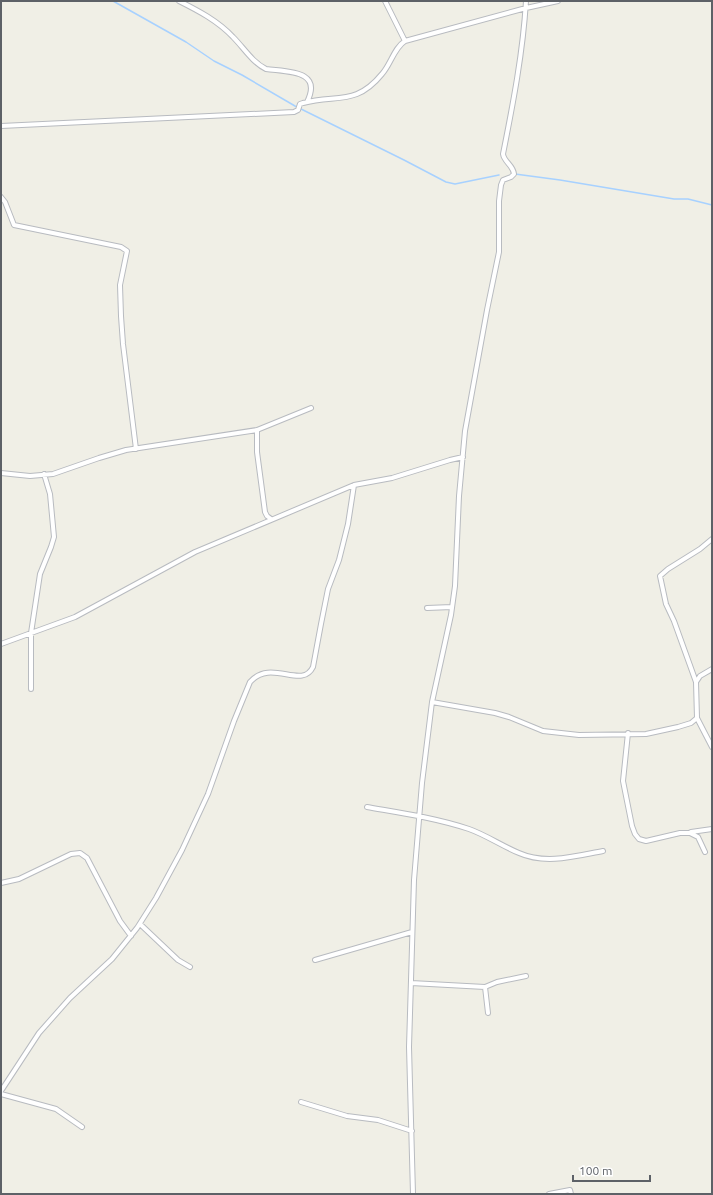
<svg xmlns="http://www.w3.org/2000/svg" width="713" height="1195" font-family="Ubuntu,sans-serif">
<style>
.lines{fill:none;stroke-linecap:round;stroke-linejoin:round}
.stream{stroke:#a7d1ff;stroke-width:1.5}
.minor-casing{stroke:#b8bbc0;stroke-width:6}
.minor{stroke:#fff;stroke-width:4}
</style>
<rect width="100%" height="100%" fill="#f0efe6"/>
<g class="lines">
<!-- stream -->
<path class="stream" d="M113,1l73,41 28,19 28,14 53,31 109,54 42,22 9,2 44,-9
M515,174l45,6 114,19h14l24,6"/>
<defs>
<path id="minor" d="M179,1c20,10 39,20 54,36 11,11 19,25 33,32 22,3 57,1 41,33
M385,1l20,40
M1,126l293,-14 4,-2 2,-6 3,-1c34,-9 53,3 79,-29 9,-10 12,-26 23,-33l121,-33 32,-7
M1,197l4,5 9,23 107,22 6,4 -7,34 1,31 2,28 13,105
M257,430l54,-22
M1,473l29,3 23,-2 46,-16 27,-8 131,-20v22l8,60 2,4 4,3
M427,608l25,-1
M1,644l74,-27 120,-65 159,-67 38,-7 58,-18 13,-3
M696,682l-22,-61 -8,-17 -6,-28 8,-7 32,-20 12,-10
M31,689v-56l9,-59 11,-27 3,-10 -4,-43 -6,-20
M432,702l63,11 14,4 34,14 36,4 67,-1 32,-7 13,-4 6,-5 -1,-36 4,-6 12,-7
M697,718l15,29
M628,733l-5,48 9,45 3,8 4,5 7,2 34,-8h10l8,4 7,15
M367,807c34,6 69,11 102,22 17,6 33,17 50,24 27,12 57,3 84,-2
M691,832l21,-3
M1,883l18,-4 52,-25 9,-1 7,5 33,63 11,15
M140,924l38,36 12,7
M315,960l97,-28
M411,983l74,4 12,-5 29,-6
M485,987l3,26
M1,1091l38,-58 31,-35 42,-39 25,-31 19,-30 26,-48 26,-56 26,-73 16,-39c21,-24 52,8 63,-15l8,-43 7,-35 11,-29 9,-36 6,-39
M1,1094l55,15 26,18
M301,1102l46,14 31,4 34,11
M413,1194l-4,-147 5,-167 8,-97 10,-81 19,-87 4,-29 4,-90 6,-65 22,-121 12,-58v-51l2,-16 2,-5 8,-3 3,-3c-1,-9 -10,-12 -11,-20 10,-50 20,-102 23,-153
M549,1194l21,-4 1,4"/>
</defs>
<!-- minor casing -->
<use href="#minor" class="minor-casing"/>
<!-- minor -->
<use href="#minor" class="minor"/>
</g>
<!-- border -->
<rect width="713" height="1195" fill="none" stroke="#5d6167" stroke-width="4"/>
<!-- scale -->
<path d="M573 1175v6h77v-6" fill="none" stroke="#5d6167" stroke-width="2"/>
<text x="579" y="1175" font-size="12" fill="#5d6167" stroke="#ffffff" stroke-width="3" paint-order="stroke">100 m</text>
</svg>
